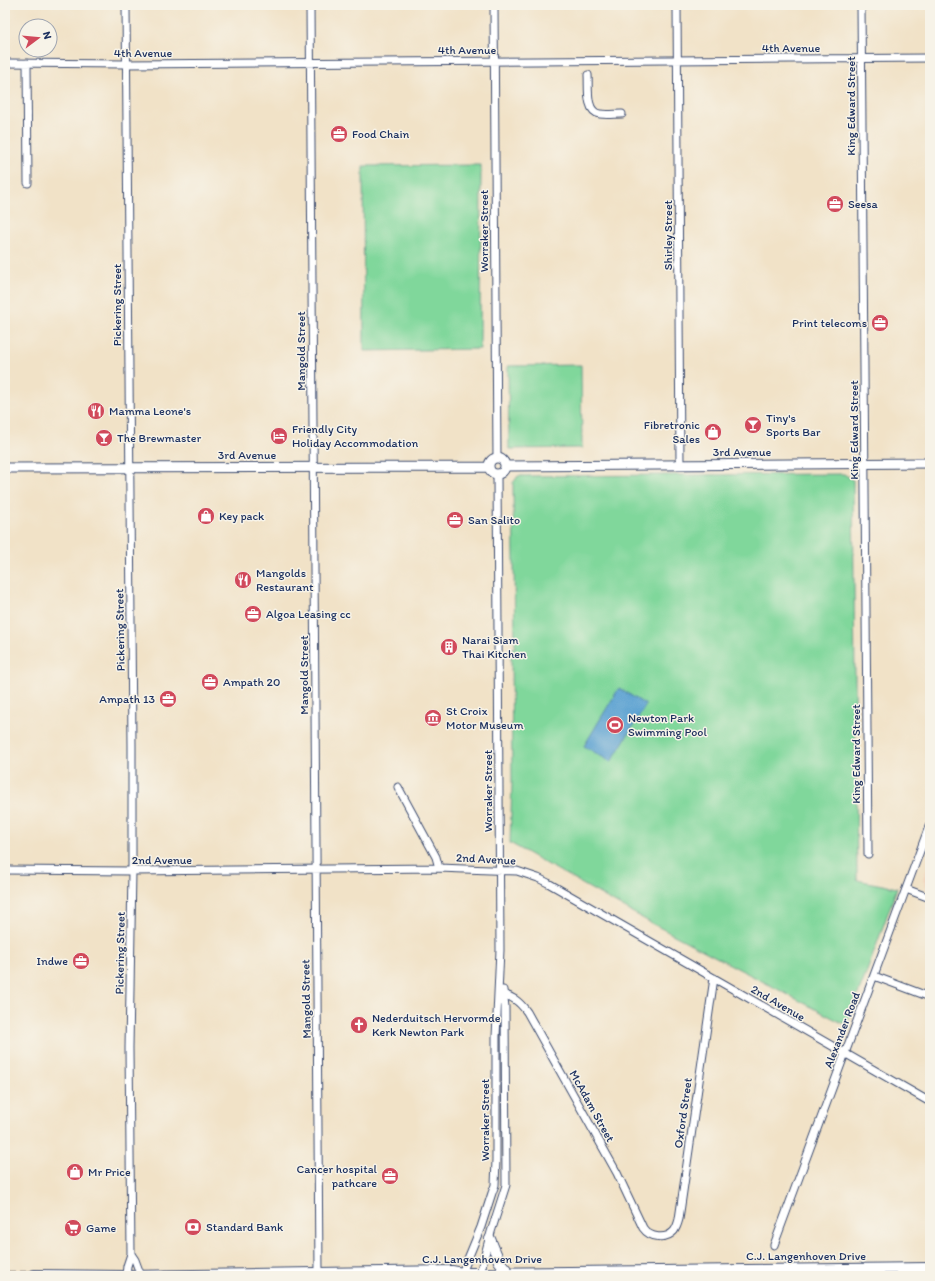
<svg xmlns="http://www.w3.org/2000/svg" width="935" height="1281" font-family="Itim,sans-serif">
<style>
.built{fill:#f2d4be}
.green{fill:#80d79b;stroke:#4e837c}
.water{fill:#5ca2d2;stroke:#3c6898}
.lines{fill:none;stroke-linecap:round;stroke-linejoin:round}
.secondary-tunnel{stroke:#c6beb2;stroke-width:10;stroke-dasharray:10 5;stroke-linecap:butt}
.minor-casing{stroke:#3b4a6e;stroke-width:9}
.tertiary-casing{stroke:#3b4a6e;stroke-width:11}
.secondary-casing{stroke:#3b4a6e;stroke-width:12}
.minor{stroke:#fff;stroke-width:7}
.tertiary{stroke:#fff;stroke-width:9}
.secondary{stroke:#fff;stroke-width:10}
.labels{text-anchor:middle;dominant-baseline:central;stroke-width:3;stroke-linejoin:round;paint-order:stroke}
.street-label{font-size:12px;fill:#1b2f5e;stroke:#f7f3e8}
.poi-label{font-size:12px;fill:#1b2f5e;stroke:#f7f3e8;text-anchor:start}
</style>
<rect width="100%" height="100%" fill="#f7f3e8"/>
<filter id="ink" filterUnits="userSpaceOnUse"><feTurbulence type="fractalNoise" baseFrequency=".025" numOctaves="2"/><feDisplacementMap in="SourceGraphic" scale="8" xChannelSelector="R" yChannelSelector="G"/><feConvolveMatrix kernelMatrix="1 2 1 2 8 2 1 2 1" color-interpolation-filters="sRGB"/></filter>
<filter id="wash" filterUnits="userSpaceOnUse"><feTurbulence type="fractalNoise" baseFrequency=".012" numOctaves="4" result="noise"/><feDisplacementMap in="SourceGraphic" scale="16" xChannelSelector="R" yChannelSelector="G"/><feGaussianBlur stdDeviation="0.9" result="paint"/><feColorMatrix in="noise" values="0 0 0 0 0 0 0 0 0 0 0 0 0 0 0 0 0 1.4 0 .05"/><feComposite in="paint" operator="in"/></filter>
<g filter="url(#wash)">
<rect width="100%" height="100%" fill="#f1e2c7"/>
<!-- built -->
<path class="built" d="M930,860v29l-3,-1 -4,-9z"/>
<!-- green -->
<path class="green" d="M481,165l-1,184 -116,2 -1,-185z
M581,365l1,83 -73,1 -1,-83z
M844,474l9,6 4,400 40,8 -31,86 -20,51 -195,-102 -141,-80 2,-61 -1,-134h4l-2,-165 5,-7z"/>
<!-- water -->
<path class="water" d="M619,688l27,17 -35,57 -27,-16z"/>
</g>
<g filter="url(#ink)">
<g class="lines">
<!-- secondary-tunnel -->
<path class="secondary-tunnel" d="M5,1275h29"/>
<defs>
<path id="minor" d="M310,5l9,1267
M494,5l3,453
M677,5l3,459
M861,5l7,849
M5,63l121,1 804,-6
M27,63l1,120
M588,75c1,11 -3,37 12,39 7,1 15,0 22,0
M398,787l38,70 3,11
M5,870l127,1 307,-3 78,3 21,7 10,5 382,219
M906,889l24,9
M874,976l56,21
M499,993c13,3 20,8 28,19l90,161 26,55c7,10 23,12 31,3 3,-4 4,-8 5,-12l35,-241
M774,1245l156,-421
M131,1254l4,6 6,16
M462,1273l19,-46 11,-34 3,-8 1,-25v-123l4,-87 -3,-475
M480,1273l11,-41 15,-47 -1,-178 -2,-17
M126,1276l1,-10 4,-12 -2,-206 3,-177v-125l-6,-741"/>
<path id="tertiary" d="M489 466a8 8 0 1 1 16 0a8 8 0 1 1-16 0Z
M506,466l424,-3
M5,468l484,-1"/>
<path id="secondary" d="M490,1239l9,22 10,12
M34,1275l92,1 326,-5 10,2h18l450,-5"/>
</defs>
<!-- minor casing -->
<use href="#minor" class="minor-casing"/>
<!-- tertiary casing -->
<use href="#tertiary" class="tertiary-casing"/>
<!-- secondary casing -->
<use href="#secondary" class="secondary-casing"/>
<!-- minor -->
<use href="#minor" class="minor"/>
<!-- tertiary -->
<use href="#tertiary" class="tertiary"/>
<!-- secondary -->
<use href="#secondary" class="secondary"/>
</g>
</g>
<!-- icons -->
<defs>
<symbol id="office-disc" viewBox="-11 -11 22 22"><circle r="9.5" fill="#d1495b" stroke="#f7f3e8"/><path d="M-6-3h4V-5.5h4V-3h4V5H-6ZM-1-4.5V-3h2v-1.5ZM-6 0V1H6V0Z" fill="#fff"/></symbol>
<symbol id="restaurant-disc" viewBox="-11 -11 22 22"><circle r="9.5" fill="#d1495b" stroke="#f7f3e8"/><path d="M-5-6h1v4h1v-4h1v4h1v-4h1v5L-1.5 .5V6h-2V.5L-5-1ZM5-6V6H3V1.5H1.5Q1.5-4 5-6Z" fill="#fff"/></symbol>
<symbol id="bar-disc" viewBox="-11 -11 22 22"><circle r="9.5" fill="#d1495b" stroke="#f7f3e8"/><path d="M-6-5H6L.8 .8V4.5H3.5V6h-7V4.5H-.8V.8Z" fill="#fff"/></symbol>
<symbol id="shop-disc" viewBox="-11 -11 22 22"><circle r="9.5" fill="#d1495b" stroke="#f7f3e8"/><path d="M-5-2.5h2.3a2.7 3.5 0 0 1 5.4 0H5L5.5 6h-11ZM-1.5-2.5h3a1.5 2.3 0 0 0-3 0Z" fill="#fff"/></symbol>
<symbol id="hotel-disc" viewBox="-11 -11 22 22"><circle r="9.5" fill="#d1495b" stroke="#f7f3e8"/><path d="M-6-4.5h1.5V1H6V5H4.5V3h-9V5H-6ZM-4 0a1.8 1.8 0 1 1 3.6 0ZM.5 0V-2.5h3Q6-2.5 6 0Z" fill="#fff"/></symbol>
<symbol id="building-disc" viewBox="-11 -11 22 22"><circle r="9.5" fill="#d1495b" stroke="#f7f3e8"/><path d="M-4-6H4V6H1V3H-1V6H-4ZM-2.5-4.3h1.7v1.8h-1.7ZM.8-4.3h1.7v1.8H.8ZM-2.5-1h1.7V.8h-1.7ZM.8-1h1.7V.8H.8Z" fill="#fff"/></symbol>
<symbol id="museum-disc" viewBox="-11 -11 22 22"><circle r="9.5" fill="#d1495b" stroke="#f7f3e8"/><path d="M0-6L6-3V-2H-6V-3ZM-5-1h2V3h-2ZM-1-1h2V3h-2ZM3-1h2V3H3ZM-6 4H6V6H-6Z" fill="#fff"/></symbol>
<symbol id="stadium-disc" viewBox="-11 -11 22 22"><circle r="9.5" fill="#d1495b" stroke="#f7f3e8"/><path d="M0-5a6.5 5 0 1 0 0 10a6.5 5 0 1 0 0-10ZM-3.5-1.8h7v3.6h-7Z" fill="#fff"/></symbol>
<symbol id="church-disc" viewBox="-11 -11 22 22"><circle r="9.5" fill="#d1495b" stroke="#f7f3e8"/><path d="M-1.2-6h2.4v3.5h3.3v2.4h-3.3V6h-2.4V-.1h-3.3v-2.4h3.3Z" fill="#fff"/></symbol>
<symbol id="bank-disc" viewBox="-11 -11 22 22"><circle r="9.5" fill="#d1495b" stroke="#f7f3e8"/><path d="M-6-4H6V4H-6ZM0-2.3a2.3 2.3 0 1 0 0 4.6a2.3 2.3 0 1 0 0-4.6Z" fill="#fff"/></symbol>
<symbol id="supermarket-disc" viewBox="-11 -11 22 22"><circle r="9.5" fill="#d1495b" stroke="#f7f3e8"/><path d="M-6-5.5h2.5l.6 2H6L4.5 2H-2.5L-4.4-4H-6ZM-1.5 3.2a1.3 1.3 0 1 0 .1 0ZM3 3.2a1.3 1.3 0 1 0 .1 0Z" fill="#fff"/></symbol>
</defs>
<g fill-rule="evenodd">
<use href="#office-disc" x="329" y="124" width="20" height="20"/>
<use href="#office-disc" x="825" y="194" width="20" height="20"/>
<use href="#office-disc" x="870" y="313" width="20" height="20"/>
<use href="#restaurant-disc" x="86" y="401" width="20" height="20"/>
<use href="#bar-disc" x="743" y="415" width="20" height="20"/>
<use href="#shop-disc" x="703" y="422" width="20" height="20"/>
<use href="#hotel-disc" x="269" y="426" width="20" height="20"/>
<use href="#bar-disc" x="94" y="428" width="20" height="20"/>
<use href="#shop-disc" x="196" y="506" width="20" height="20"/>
<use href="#office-disc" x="445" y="510" width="20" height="20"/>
<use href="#restaurant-disc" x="233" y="570" width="20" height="20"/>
<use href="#office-disc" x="243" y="604" width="20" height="20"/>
<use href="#building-disc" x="439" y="637" width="20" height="20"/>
<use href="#office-disc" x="200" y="672" width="20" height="20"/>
<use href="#office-disc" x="158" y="689" width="20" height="20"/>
<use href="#museum-disc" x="423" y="708" width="20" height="20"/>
<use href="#stadium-disc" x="605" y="715" width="20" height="20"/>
<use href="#office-disc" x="71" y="951" width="20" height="20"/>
<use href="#church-disc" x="349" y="1015" width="20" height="20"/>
<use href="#shop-disc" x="65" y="1162" width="20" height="20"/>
<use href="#office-disc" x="380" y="1166" width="20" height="20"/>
<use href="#bank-disc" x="183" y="1217" width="20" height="20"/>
<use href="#supermarket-disc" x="63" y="1218" width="20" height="20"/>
</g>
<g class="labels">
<!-- street labels -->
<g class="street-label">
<text x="791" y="48">4th Avenue</text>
<text x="467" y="50">4th Avenue</text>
<text x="143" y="53">4th Avenue</text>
<text transform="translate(851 106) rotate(-90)">King Edward Street</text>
<text transform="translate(484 231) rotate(-90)">Worraker Street</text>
<text transform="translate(668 235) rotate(-90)">Shirley Street</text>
<text transform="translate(117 305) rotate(-90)">Pickering Street</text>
<text transform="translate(301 351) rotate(-90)">Mangold Street</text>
<text transform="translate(854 430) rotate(-90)">King Edward Street</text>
<text x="742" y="452">3rd Avenue</text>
<text x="247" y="455">3rd Avenue</text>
<text transform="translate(120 630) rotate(-91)">Pickering Street</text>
<text transform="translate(304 675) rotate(-90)">Mangold Street</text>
<text transform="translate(856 754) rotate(-90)">King Edward Street</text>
<text transform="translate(488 791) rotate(-90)">Worraker Street</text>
<text transform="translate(486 859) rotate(3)">2nd Avenue</text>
<text x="162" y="860">2nd Avenue</text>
<text transform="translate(120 953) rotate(-89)">Pickering Street</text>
<text transform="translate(306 999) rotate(-91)">Mangold Street</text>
<text transform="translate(778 1003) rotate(30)">2nd Avenue</text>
<text transform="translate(842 1030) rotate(-69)">Alexander Road</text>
<text transform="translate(592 1106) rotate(61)">McAdam Street</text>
<text transform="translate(683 1113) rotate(-82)">Oxford Street</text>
<text transform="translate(485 1120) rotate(-90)">Worraker Street</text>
<text x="806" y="1256">C.J. Langenhoven Drive</text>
<text x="482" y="1259">C.J. Langenhoven Drive</text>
</g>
<!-- poi labels -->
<g class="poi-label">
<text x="352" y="134">Food Chain</text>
<text x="848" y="204">Seesa</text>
<text x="867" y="323" text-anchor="end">Print telecoms</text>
<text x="109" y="411">Mamma Leone's</text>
<text x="766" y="418">Tiny's<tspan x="766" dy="14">Sports Bar</tspan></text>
<text x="700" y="425" text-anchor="end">Fibretronic<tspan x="700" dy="14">Sales</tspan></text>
<text x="292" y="429">Friendly City<tspan x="292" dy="14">Holiday Accommodation</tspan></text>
<text x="117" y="438">The Brewmaster</text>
<text x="219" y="516">Key pack</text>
<text x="468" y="520">San Salito</text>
<text x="256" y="573">Mangolds<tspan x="256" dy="14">Restaurant</tspan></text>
<text x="266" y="614">Algoa Leasing cc</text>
<text x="462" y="640">Narai Siam<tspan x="462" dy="14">Thai Kitchen</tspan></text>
<text x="223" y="682">Ampath 20</text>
<text x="155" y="699" text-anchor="end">Ampath 13</text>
<text x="446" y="711">St Croix<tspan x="446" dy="14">Motor Museum</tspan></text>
<text x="628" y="718">Newton Park<tspan x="628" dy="14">Swimming Pool</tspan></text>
<text x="68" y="961" text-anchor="end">Indwe</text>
<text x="372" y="1018">Nederduitsch Hervormde<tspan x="372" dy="14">Kerk Newton Park</tspan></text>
<text x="377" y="1169" text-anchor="end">Cancer hospital<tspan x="377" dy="14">pathcare</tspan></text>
<text x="88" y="1172">Mr Price</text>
<text x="206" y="1227">Standard Bank</text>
<text x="86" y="1228">Game</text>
</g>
</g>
<!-- margin -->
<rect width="935" height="1281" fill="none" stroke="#f7f3e8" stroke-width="20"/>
<!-- north arrow -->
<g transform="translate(38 38) rotate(74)"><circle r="19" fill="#f7f3e8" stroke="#9fa5b1"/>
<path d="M0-3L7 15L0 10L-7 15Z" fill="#d1495b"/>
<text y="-6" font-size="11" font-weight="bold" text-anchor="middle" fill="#1b2f5e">N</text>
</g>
</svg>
